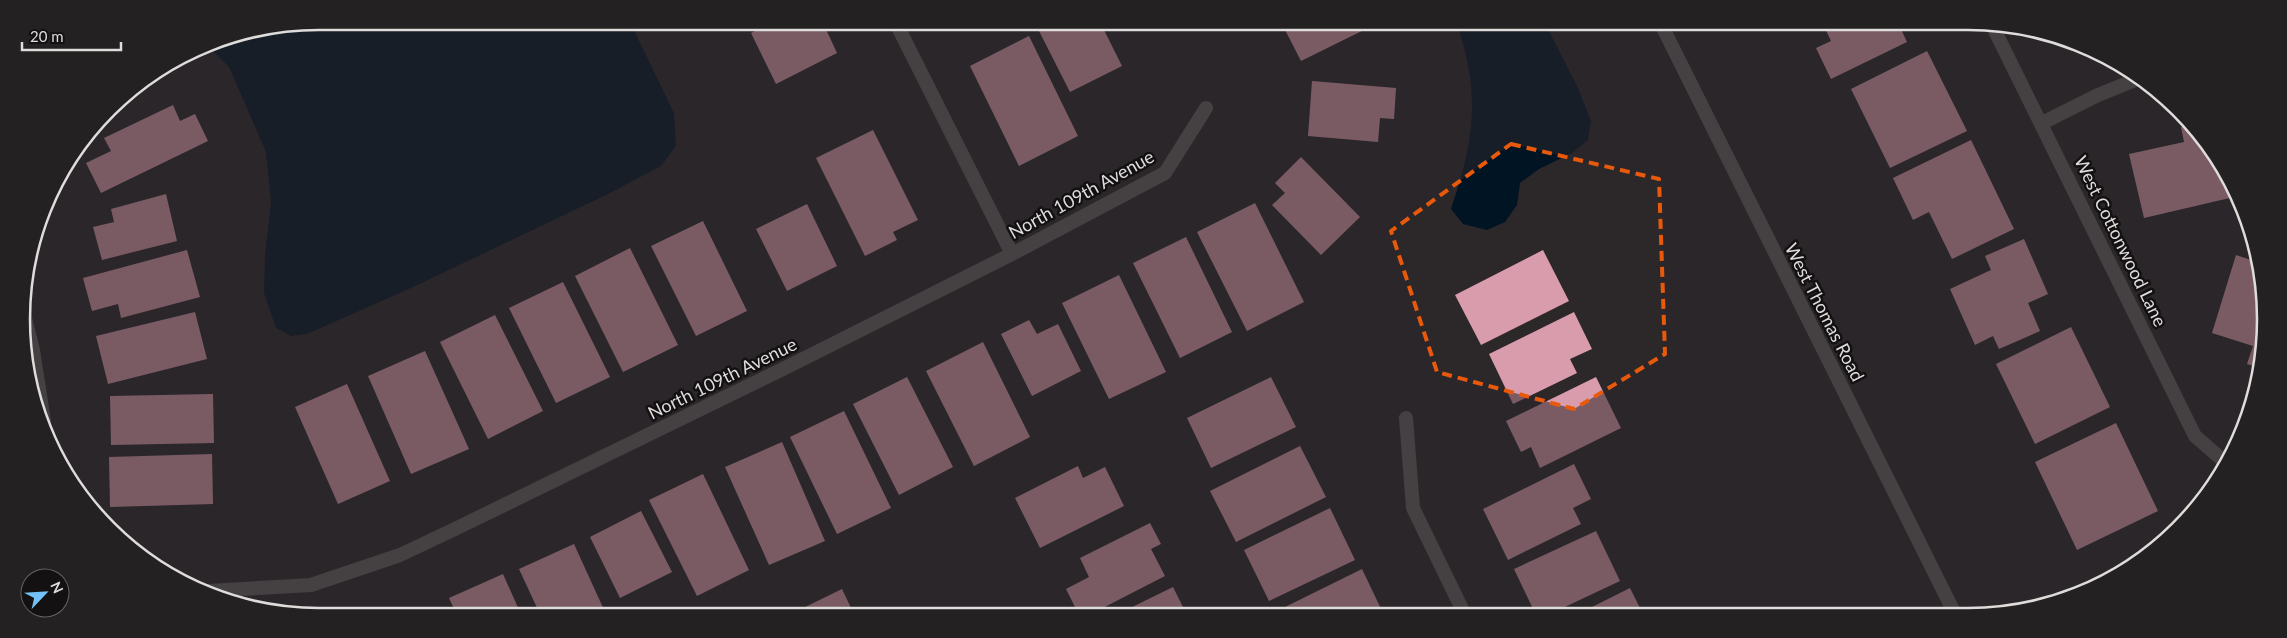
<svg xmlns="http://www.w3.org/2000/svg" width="2287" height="638" font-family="Lato,sans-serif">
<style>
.water{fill:#001424}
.building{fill:#d99cac}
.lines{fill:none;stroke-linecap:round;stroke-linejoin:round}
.minor{stroke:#655f61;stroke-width:14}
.secondary{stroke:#655f61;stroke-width:14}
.marked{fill:none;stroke:#e8590c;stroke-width:4;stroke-dasharray:10 6;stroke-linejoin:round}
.labels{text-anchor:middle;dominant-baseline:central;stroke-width:5;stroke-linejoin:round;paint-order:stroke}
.street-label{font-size:18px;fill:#dfdcdc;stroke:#131111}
.rim{fill:none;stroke:#dfdcdc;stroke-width:2.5}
</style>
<rect width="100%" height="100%" fill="#2c2729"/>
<!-- water -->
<path class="water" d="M319,21l311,1 44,91 2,33 -15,20 -55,29 -195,93 -104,46 -16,2 -15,-8 -12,-35 1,-38 6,-53 -5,-50 -37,-85 -23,-23z
M1457,25h89l32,63 13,33 -3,19 -16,13 -33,16 -19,14 -3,22 -12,17 -18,8 -24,-6 -12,-15c23,-68 30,-116 6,-184z"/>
<!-- building -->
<path class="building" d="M771,23h52l14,30 -61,31 -25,-51z
M1049,24h52l21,42 -52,26 -32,-63z
M1282,24l92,1 -73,36z
M1824,26l76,1 7,15 -76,37 -15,-31 15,-7z
M1029,36l49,100 -59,30 -49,-100z
M1927,51l40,80 -77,37 -39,-79z
M1312,81l84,7 -2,31 -14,-1 -2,24 -70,-6z
M173,105l7,16 15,-7 13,27 -107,52 -15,-30 25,-12 -7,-13z
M2188,126l27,27 19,44 -90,21 -15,-64 55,-12 -3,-15z
M873,130l45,90 -25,12 4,8 -32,16 -49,-98z
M1971,140l43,89 -62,30 -23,-47 -16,8 -20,-42z
M1301,157l59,60 -39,38 -49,-50 13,-12 -10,-10z
M166,194l11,47 -75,19 -9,-33 21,-5 -3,-13z
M1255,203l49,99 -57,29 -50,-99z
M807,204l30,62 -50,25 -31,-62z
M703,221l44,90 -51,25 -45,-90z
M1186,237l46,95 -52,26 -47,-95z
M2024,239l24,55 -20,9 12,28 -41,18 -6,-13 -18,9 -25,-56 41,-19 -6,-14z
M630,248l48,97 -55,27 -48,-96z
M187,250l13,47 -79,21 -3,-14 -26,7 -9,-33z
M1543,250l26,51 -88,44 -26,-50z
M2236,255l24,8v105l-13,-4 6,-18 -41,-13z
M1119,275l47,97 -57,27 -47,-96z
M563,282l47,95 -54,26 -47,-95z
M195,312l12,47 -99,25 -12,-48z
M1574,312l18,37 -22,10 7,14 -64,31 -24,-50z
M495,315l48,96 -55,28 -48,-97z
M1029,320l8,14 21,-10 23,47 -49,25 -31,-62z
M2071,327l39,80 -75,37 -39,-80z
M983,342l47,95 -56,29 -48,-95z
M425,351l44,98 -58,25 -43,-98z
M907,377l46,90 -54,28 -46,-91z
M1271,377l25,50 -85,41 -24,-50z
M1596,377l25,51 -81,40 -9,-21 -10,5 -15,-31z
M347,384l43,97 -52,23 -43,-97z
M213,394l1,49 -103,2 -1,-49z
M844,411l47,97 -54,26 -47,-97z
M2116,423l42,88 -81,39 -42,-88z
M782,442l43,99 -56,24 -44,-98z
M1300,446l26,51 -90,45 -26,-51z
M212,454l1,50 -103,3 -1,-50z
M1574,464l17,35 -18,9 8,16 -73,36 -25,-51z
M1078,466l5,12 22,-11 19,39 -84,42 -25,-50z
M703,474l46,96 -52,26 -48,-96z
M1330,508l25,52 -86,41 -25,-51z
M641,511l31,61 -52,26 -30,-61z
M1150,523l11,21 -10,5 14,27 -72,37h-15l-12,-24 23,-12 -9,-19z
M1596,531l24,50 -68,32h-17l-21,-44z
M2167,531l3,4 -24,18 -1,-1z
M574,544l31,68h-66l-20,-43z
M1362,569l21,44h-100l-2,-4z
M503,574l17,38 -65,-1 -6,-13z
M1173,587l13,26h-66z
M1630,588l13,26 -63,-1z
M842,589l11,23h-58z"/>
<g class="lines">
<!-- minor -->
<path class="minor" d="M896,23l116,231
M1993,27l202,409 31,27
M2042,123l56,-28 42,-17
M23,310l10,40 11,71
M1406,418l7,90 51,105
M208,591l103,-6 89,-30 57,-27 332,-162 223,-112 153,-81 41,-65"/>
<!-- secondary -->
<path class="secondary" d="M1662,26l293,588"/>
</g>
<!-- marked area -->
<path d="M0 0H2287V638H0ZM1511,144l148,35 6,175 -91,55 -137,-37 -46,-141z" fill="#2c2729" fill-opacity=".55" fill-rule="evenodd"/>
<path class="marked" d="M1511,144l148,35 6,175 -91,55 -137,-37 -46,-141z"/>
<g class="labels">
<!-- street labels -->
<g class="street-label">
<text transform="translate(1081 194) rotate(-29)">North 109th Avenue</text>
<text transform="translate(2121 241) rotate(64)">West Cottonwood Lane</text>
<text transform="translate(1825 312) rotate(63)">West Thomas Road</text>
<text transform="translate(722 378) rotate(-26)">North 109th Avenue</text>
</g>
</g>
<!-- crop -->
<path d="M0 0H2287V638H0ZM319 30H1968A289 289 0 0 1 2257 319V319A289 289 0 0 1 1968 608H319A289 289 0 0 1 30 319V319A289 289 0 0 1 319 30Z" fill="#232121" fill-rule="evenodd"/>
<path class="rim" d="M319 30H1968A289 289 0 0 1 2257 319V319A289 289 0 0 1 1968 608H319A289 289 0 0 1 30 319V319A289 289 0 0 1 319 30Z"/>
<!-- north arrow -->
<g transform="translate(45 593) rotate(65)"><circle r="24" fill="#131111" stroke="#656262"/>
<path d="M0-4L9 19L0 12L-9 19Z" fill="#73c1f6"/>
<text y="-8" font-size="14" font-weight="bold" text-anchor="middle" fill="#dfdcdc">N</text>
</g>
<!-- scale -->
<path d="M22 42v8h99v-8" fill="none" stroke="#dfdcdc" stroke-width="2.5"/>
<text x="30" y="42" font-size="15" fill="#dfdcdc" stroke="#131111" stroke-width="4" paint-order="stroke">20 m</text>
</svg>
